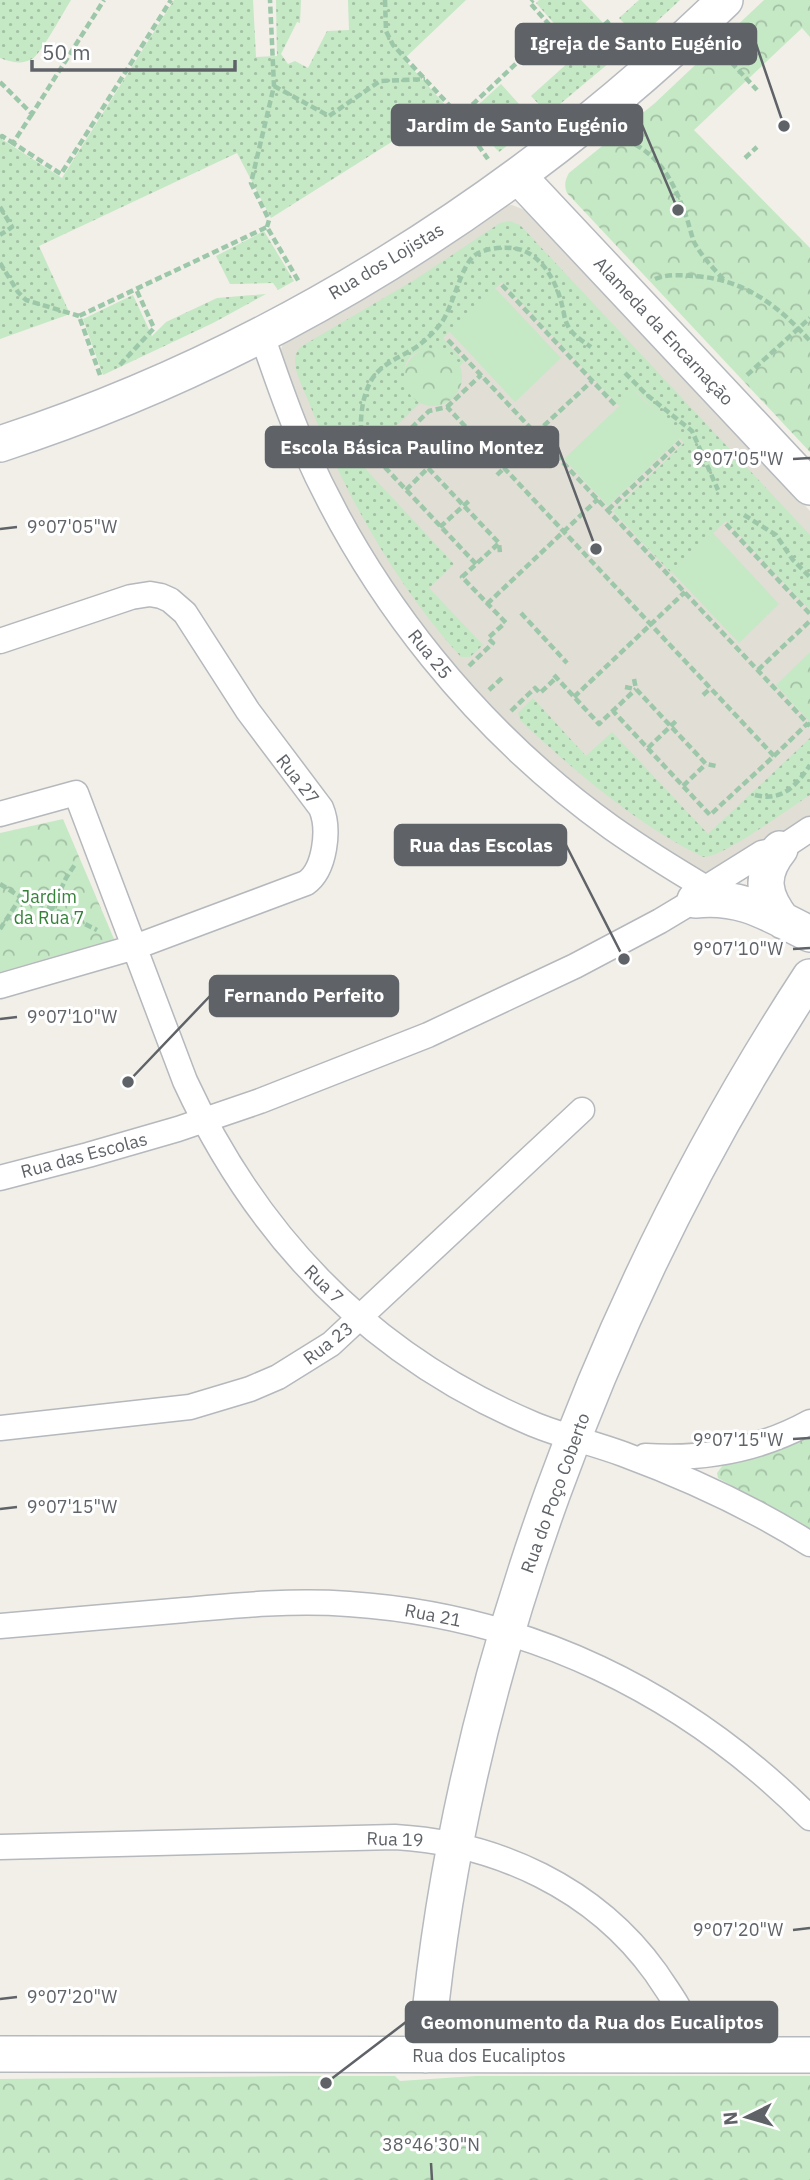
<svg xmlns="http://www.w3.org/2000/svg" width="810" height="2180" font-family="'IBM Plex Sans',sans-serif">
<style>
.education{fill:#e1ded6}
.grass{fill:url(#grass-dots)}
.forest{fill:url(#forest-crowns)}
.garden{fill:#c5e8c5}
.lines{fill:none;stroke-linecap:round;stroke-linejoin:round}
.street-casing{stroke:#b5b8bc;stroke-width:27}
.secondary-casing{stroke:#b6babf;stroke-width:38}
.path{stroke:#9cc7a9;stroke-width:4.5;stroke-dasharray:7 3.5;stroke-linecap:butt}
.street{stroke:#fff;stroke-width:24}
.secondary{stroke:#fff;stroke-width:35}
.ticks{fill:none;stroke:#5f6368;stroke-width:2.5}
.labels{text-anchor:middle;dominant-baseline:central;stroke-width:6;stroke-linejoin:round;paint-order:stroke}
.street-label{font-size:18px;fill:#5f6368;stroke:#fff}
.park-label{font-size:18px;fill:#348238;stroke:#fff}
.ticks-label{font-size:18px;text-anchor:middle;fill:#5f6368;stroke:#fff;stroke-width:6;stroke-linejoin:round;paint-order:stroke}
.leader{fill:none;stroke:#5f6368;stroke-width:2.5}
.callout-dot{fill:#5f6368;stroke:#fff;stroke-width:2.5}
.callout{fill:#5f6368;stroke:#5f6368;stroke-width:2.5}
.callout-label{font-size:19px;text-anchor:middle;font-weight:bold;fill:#fff}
</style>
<defs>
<pattern id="grass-dots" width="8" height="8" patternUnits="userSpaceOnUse" patternTransform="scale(1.75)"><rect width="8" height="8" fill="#c5e8c5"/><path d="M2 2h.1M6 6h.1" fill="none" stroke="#a3c0a4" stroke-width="1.8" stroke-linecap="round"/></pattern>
<pattern id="forest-crowns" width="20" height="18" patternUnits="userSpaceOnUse" patternTransform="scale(1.75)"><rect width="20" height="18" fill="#c5e8c5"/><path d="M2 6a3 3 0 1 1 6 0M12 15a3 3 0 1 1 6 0" fill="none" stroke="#a3c0a4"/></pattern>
</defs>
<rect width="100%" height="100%" fill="#f1efe8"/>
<!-- education -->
<path class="education" d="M512,205l18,7 280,299v305l-67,43 -36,16 -96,-55 -134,-120 -125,-169 -74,-173 7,-20 218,-132z"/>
<!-- grass -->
<path class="grass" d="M0,0h71c-7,11 -30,54 -39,59 -11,6 -21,3 -32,-1z
M174,0h79l3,57 21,-1 -1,-56h25l-1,23 -3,-1 -16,32 7,10 7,-3 13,7 19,-37 22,-1 -1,-30h118l-62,59 43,48 -176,111 -34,-65 -198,93 31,68 -70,25v-201l62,40z
M539,0h42l46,48 -79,66 -17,-18 39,-35 -21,-22 10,-10 -23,-26z
M639,0h41l-41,38 -20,-20z
M501,84l35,39 -37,29 -33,-36z
M510,221l10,4 290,310v75l-84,-89 -55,52 -58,-62 71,-68 -48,-52 -17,15 -117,-124 -59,56 21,24 -4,4c-12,-24 -57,-22 -55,7 0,5 4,12 6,16 3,7 3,10 9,14l-61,59 95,102 -25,24 54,57 -13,12h-9c-66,-73 -118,-166 -153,-257 -6,-16 -22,-41 -6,-54l114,-67 84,-56z
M264,231l30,50 -16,9 -5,-7 -43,1 -14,-28z
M266,294l-53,29 -110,52 -20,-56 50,-24 19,41 14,-14 51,-24z
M533,698l53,58 26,-24 96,102 102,-96v57c-21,13 -87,63 -107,62 -65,-32 -122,-81 -175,-129l-8,-8 -2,-7z"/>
<!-- forest -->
<path class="forest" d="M764,0h46v37l-8,-9 -108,102 116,118v204l-243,-259c-3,-8 -2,-13 2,-20l86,-70z
M404 377a29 29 0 1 1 58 0a29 29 0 1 1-58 0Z
M810,652v70l-34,-37z
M63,819l51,120 -114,33v-139z
M810,1436v93l-92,-51 -1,-5 6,-8 43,-10z
M294,2076h101l5,5 76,-5h334v104h-810v-101z"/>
<!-- garden -->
<path class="garden" d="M495,288l66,70 -46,44 -66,-71z
M635,391l45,47 -72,68 -44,-47z
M713,533l66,71 -40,39 -67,-71z"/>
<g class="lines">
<defs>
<path id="street" d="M261,333c14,39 26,77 43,115 66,150 174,284 308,380 30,21 62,41 94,60
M0,641l131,-44 19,-3 11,2 9,4 15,13 63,98 73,97c9,21 4,62 -15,75l-171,64 -135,39
M0,814l76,-21 109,288c73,158 187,275 348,343 29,12 60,19 90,30 65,24 128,53 187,90
M0,1178l88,-23 90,-26 82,-28 168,-66 147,-69 85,-45 35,-21 11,-12 56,-35 18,-4 30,-20
M0,1428l190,-21 60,-18 28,-12 53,-33 251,-234
M645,1456c58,4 114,-6 165,-34
M0,1626c62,-5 123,-11 185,-16 55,-5 109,-10 164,-6 179,12 335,88 461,214
M0,1847l395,-10c102,6 200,51 261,136 11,17 26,36 32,56 3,8 2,18 2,26"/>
<path id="secondary" d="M518,176l292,311
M0,444c271,-88 521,-246 725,-444
M780,849c-21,26 -17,47 3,72
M695,900c48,-5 74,14 115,34
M0,2054l810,1
M426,2055c32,-377 178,-763 384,-1078"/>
</defs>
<!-- street casing -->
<use href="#street" class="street-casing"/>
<!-- secondary casing -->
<use href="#secondary" class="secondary-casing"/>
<!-- path -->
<path class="path" d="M385,0l1,31 7,14 57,61 38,53
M543,39l21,22 47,-42
M717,47l40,43
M0,82l32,32 72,-114
M274,86l55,30 51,-35 45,-2
M32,114l-19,29 48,31 110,-174
M457,119l96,-90 -23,-26 3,-3
M616,136c41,14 56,41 70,80 3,8 5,18 8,26 8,15 20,27 31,39
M0,138l2,-2 11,7
M745,158l12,-11
M0,207l12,20 -12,8
M267,227l2,-7 -18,-37 23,-97 -4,-86
M0,263l18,29 8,8 53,16
M655,279c12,-5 26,-4 39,-3 49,3 84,29 116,65
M502,285l114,121
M448,340l362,386
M120,365l34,-37 -18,-39
M625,373l22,22 45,36 26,59
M100,375l-21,-59 188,-89 32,55
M747,375l63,-57
M447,407l34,-32
M536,433l56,-52
M362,453c-2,-25 -3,-52 10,-74 12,-18 31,-22 47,-34 8,-6 17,-15 23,-23 12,-18 19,-57 33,-67 11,-8 35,-9 47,-5 22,8 35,34 40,55 2,7 2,14 6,21 4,9 15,15 23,21
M427,458l1,10 71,75 1,10
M497,475l7,-7
M406,490l22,-22
M608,510l72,-68
M744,515l32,20 17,25 17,17
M726,524l84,90
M440,527l30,-27
M498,544l-36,33 46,48
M476,564l-98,-104 51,-49 18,-4 327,349 -64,59 -97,-104
M487,604l111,-105
M521,613l46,50
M469,666l24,-23 -5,-5 17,-15
M758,670l52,-49
M554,675l45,49 37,-35
M634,679l2,10 70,75 10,2
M625,687l10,2
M489,690l14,-13
M703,695l8,-7
M574,697l111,-105
M511,711l24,-23 5,5 16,-15
M648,748l29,-28
M774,756l34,-33
M683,786l23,-22
M755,795c27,7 41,-9 55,-30
M0,884l19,12 46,18 32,16
M52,909l14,-31 10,-15
M0,929l21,-32"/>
<!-- street -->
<use href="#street" class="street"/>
<!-- secondary -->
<use href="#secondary" class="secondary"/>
</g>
<!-- ticks -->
<path class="ticks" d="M793,459l17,-1M0,529l17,-2M793,949l17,-1M0,1019l17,-2M793,1439l17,-1M0,1509l17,-2M793,1930l17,-2M0,1999l17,-2M431,2163l1,17"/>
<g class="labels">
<!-- street labels -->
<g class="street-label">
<text transform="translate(386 261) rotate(-31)">Rua dos Lojistas</text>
<text transform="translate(664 331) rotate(47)">Alameda da Encarnação</text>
<text transform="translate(430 654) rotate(51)">Rua 25</text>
<text transform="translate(298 779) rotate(52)">Rua 27</text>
<text transform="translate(84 1155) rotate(-15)">Rua das Escolas</text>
<text transform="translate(324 1284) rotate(45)">Rua 7</text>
<text transform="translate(328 1343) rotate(-38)">Rua 23</text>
<text transform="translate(555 1493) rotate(-70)">Rua do Poço Coberto</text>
<text transform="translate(433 1615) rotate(11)">Rua 21</text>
<text transform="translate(395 1839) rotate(2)">Rua 19</text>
<text x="489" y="2055">Rua dos Eucaliptos</text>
</g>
<!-- park labels -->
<g class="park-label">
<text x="49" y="896">Jardim<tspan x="49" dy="21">da Rua 7</tspan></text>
</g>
</g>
<g class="ticks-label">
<text x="738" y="465">9°07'05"W</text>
<text x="72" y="533">9°07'05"W</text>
<text x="738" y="955">9°07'10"W</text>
<text x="72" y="1023">9°07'10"W</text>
<text x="738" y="1446">9°07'15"W</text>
<text x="72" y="1513">9°07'15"W</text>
<text x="738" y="1936">9°07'20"W</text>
<text x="72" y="2003">9°07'20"W</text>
<text x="431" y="2151">38°46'30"N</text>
</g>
<!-- callouts -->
<path class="leader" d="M784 126L756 44M678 210L642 125M596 549L558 447M624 959L566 845M128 1082L210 996M326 2083L406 2022"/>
<g class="callout-dot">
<circle cx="784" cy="126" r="7"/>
<circle cx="678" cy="210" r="7"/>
<circle cx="596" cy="549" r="7"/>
<circle cx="624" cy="959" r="7"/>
<circle cx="128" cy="1082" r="7"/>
<circle cx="326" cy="2083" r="7"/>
</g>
<g class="callout">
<rect x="516" y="24" width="240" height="40" rx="7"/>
<rect x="392" y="105" width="250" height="40" rx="7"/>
<rect x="266" y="427" width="292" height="40" rx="7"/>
<rect x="395" y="825" width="171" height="40" rx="7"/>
<rect x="210" y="976" width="188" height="40" rx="7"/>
<rect x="406" y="2002" width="371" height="40" rx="7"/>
</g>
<g class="callout-label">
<text x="636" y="50">Igreja de Santo Eugénio</text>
<text x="517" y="132">Jardim de Santo Eugénio</text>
<text x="412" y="454">Escola Básica Paulino Montez</text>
<text x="481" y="852">Rua das Escolas</text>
<text x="304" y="1002">Fernando Perfeito</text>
<text x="592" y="2029">Geomonumento da Rua dos Eucaliptos</text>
</g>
<!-- north arrow -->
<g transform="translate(747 2117) rotate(265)" stroke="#ffffff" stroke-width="5" paint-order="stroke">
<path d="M0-5L12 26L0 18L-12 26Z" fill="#5f6368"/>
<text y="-10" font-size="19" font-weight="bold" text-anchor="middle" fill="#5f6368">N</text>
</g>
<!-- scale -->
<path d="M32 60v10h203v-10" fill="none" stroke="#5f6368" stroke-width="3.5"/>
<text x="42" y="60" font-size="21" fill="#5f6368" stroke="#ffffff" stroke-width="5" paint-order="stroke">50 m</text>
</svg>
